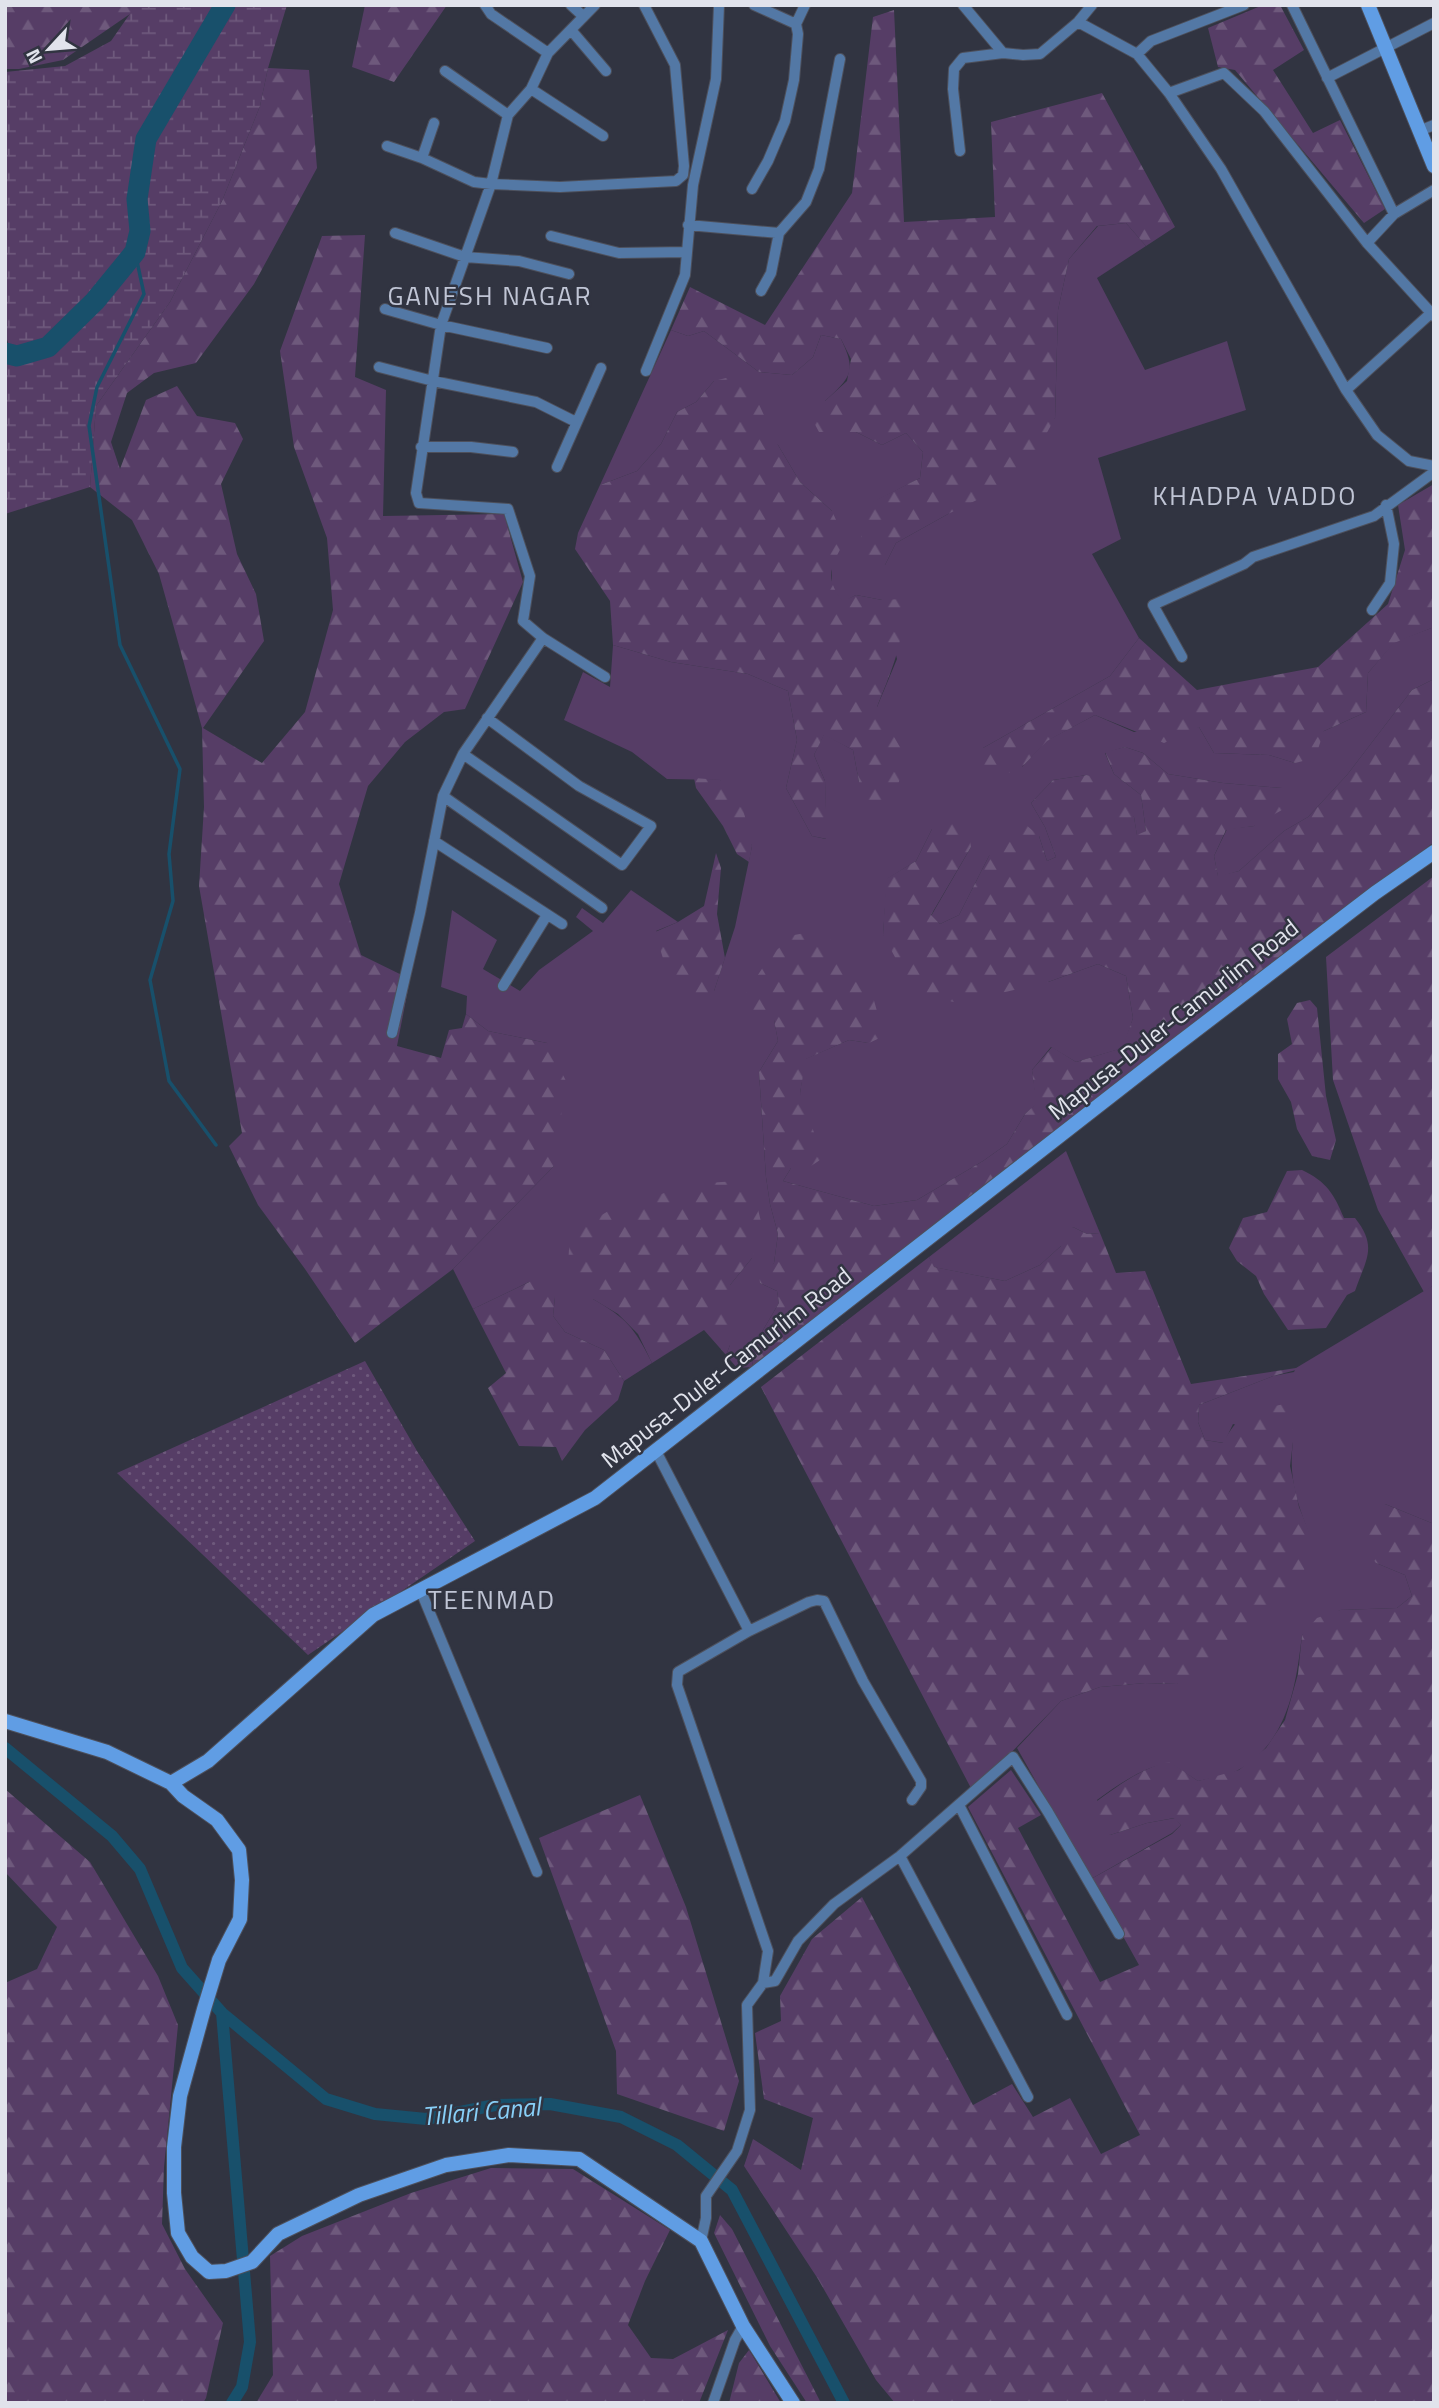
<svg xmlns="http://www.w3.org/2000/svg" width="1439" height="2408" font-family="'Titillium Web',sans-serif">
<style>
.green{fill:#563d66}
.forest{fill:url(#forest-firs)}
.wetland{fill:url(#wetland-marsh)}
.park{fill:url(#park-dots)}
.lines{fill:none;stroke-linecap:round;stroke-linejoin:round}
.stream{stroke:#18506b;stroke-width:3.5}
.canal{stroke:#18506b;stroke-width:12}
.river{stroke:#18506b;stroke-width:21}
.street-casing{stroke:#4d505c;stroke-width:12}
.secondary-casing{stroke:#4d505c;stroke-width:16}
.street{stroke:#5378a5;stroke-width:10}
.secondary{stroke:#609de4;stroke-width:14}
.labels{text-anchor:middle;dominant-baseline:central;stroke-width:5;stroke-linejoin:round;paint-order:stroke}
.street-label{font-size:24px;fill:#e1e3ec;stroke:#313441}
.neighbourhood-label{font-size:26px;letter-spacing:2px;fill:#c0c5d5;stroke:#313441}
.water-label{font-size:26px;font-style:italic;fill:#88cff7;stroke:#313441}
</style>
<defs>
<pattern id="forest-firs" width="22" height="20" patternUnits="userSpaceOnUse" patternTransform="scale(1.75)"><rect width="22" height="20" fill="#563d66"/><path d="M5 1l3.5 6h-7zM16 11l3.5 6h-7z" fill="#6e597c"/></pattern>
<pattern id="wetland-marsh" width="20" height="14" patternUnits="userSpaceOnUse" patternTransform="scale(1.75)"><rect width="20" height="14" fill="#563d66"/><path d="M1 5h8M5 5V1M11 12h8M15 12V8" fill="none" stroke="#6e597c"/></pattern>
<pattern id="park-dots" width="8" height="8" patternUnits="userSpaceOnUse" patternTransform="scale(1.75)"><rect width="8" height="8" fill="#563d66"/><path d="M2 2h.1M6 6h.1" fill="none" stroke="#6e597c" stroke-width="1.8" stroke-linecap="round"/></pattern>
</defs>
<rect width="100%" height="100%" fill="#313441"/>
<!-- green -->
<path class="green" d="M1126,223l20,23 -49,32 48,92 82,-29 19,69 -148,48 23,81 -29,15 47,84 -29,38 -127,72 39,19 24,-26 49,-26 39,17 65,-5 15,26 55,2 26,8 29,-32 42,-19 2,-39 26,-31 40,-15v52l-22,11 -65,85 -39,42 -24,14 -45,40 -21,6 -4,-21 13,-27 27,-3 28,-38 -59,-5 -55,-9 -25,-21 -18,-6 -20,6 9,21 27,21 5,36 -9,5 -3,-19 -47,-42 -34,5 -22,23 14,24 11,30 -9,4 -8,-25 -50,20 -30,59 -19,9 -9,-8 40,-69 -39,-18 -16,32 -29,18 -4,56 165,47 50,-18 28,12 7,42 -10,30 -47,14 -25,-15 -19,23 5,34 -12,10 -18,30 -24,17 -66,39 -43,6 -91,-25 8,-13h17l-8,-75 5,-34 44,-19 20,3 -95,-24 4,22 -19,31 7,105 4,27 8,30 -4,29 -14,20 17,8 2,12 -23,39 -4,25 -15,1 -11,-13 4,-10v-60l22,-27 -159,41c33,19 42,29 59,64l-28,18 -20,-31 -39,-18 -12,-16 2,-19 -26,-15 -56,27 -20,-40 101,-103 -7,-123 -59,-12 -22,-17 1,-18 -26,-9 11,-77 45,30 -14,29 37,22 19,-21 54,-39 -17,-14 6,-9 21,15 28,-33 47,32 -22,9 58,60 21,-64 17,-81 -32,-66 -53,-1 -35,-27 -68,-32 19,-48 27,15 3,-42 58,17 77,12 40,17 9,49 -11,48 26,48 14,3 -1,-58 -11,-26 10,-21 29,16 6,32 18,-75 20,-48 -15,-59 -26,-5 -13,7 -11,-14v-77l-32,-29 -22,-37 -64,-64 -18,21 -19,10 -16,32 -24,27 -37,14 71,-155 17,6 16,-5 55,41 33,3 21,-18 8,-22 20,4c16,33 10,38 -16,62l31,31 26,13 24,-12 17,19 -3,26 -52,27 17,60 11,-22 52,-29 107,-96 3,-108 11,-51 29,-33z
M1066,1151l34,82 -13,1 -14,-7 -12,19 -21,19 -35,16 -72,-14 -4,-10z
M1434,1285v239l-49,-20 -9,59 29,12 7,21 -15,12 -57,2 -38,25c-6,51 -14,106 -62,134 -12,7 -29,9 -42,12l-28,-18c-26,3 -52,22 -73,37l13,35 37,-12 28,-5 6,7 -9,8 -81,46 -74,-131 44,-47 39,-14 45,-4 32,1 134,-145c-13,-35 -23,-59 -18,-97l-60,-18 -9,19 -19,-3 -7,-18 1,-17 74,-29 21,-4 2,-4z"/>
<!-- forest -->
<path class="forest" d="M5,5h138l-80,55 -44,9h-14z
M365,5h82l-53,77 -42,-15z
M1263,5h17l24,45 -31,20 40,63 27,-13 45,89 -21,14 -129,-153 -17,-3 -10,-39z
M894,10l10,212 91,-5 -4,-95 111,-29 73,134 -29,19 -20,-23 -29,3 -28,33 -11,51 -3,108 -33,60 -74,36 -52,29 -11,22 -17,-6 -7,-24 7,-31 52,-26 3,-26 -17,-19 -24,12 -26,-13h-37l-8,-15 14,-16 22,-20 4,-22 -10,-20 -20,-4 -8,22 -21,18 -33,-3 -55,-41 -16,5 -17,-6 19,-43 75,38 87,-132 21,-176z
M268,68l41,2 8,98 -63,116 -58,79 -42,10 -27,20 -16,49 9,27 26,-69 31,-14 20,30 38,7 8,16 -22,45 16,70 19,40 8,47 -61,87 59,35 43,-51 28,-102 -6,-72 -33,-91 -14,-96 42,-115 43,-1 -10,142 31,13 -3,126 121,-2 19,68 -58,127 -21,3 -39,30 -37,44 -29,98 22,71 49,24 -13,67 44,12 8,-28 13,-2 4,-14 22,17 59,12 19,38 -12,85 -101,103 -98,74 -50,-74 -47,-64 -29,-59 13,-13 -43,-247 5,-79 -2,-79 -43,-154 -27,-54 -42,-33 6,-81 74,-104 52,-101 38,-95z
M738,375l17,21 23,49 22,37 32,29 13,29c-13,25 -22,38 -2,61l13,-6 26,5 20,-1c5,38 -11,73 -25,108l30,52 -16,45 -23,-2 -9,-20 -6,-32 -29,-15 -10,20 11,26 2,58 -15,-3 -26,-48 11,-48 -9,-49 -40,-17 -77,-12 -58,-17 -3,-44 -35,-52 3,-16 22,-48 37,-14 24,-27 16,-32 19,-10 18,-21z
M1434,484v143l-40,16 -26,30 -2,39 -42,19 -9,27 -20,5 -26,-8 -55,-2 -15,-26 -35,16 -69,-28 -48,26 -25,26 -30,13 -11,-10 2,-22 127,-72 29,-38 58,52 121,-23 70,-63 17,-54 -7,-45z
M1434,679v163l-682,525 4,-25 23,-39 -2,-12 -17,-8 -1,-9 15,-11 4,-29 -8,-30 -4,-27 -7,-105 19,-31 -4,-21 -22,-4 -8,-20 27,-41 23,-20 29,-5 50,67 11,39 -15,7 -20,-3 -43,19 -6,34 23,65 -15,10h-17l-8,13 91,25 43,-6 66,-39 24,-17 18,-30 11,-10 -4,-34 20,-23 24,15 46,-14 11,-30 -7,-42 -28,-12 -50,18 -89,21 -44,-9 -32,-59 3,-56 30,-18 16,-32 19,-15 16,7 4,26 -40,68 9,9 19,-9 30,-59 36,-32 14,12 8,25 9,-4 -11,-30 -14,-24 22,-23 34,-5 33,15 14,27 3,18 9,-4 -5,-36 -27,-21 -9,-22 20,-5 18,6 25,21 55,9 59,5 7,18 -35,20 -28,4 -12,26 4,20 21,-5 45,-40 24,-14 39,-42 65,-85z
M694,778l26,2 19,12 13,54 -3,16 -12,-8 -14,-28 -27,-38z
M716,853l5,15 -4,46 8,44 -11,33 -25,10 -24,-36 -10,-33 23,-10 26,-16z
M1434,876v409l-10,7 -46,-82 -45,-130 -7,-123z
M1310,1000l7,8 9,88 10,44 -6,20 -18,-4 -15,-27 -6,-27 -13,-23v-25l14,-10 -5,-25 10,-16z
M1302,1170c25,12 32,24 42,48h11c23,29 11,41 0,73l-8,4 -21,33 -38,2 -24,-36 -8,-18 -19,-15 -8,-13 14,-30 24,-6 20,-41z
M751,1180l11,46 -10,32 -22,27v60l-4,10 -22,-25 -52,33 -14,-29 -20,-20 -25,-15 -25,-34 2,-31 40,-24 83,-26z
M1073,1227l14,7 13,-1 16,40 29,-2 46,113 105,-16v2l-23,6 -74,29 -1,17 7,18 18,3c17,-32 28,-32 62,-39l6,9 2,29 -3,24 9,41 13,32 -11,44 -27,33 -64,52 -33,16 -32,-1 -45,4 -39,14 -88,91 -212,-405 168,-130 5,10 71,14 35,-16 21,-19 1,-14z
M548,1273l7,24 -2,19 12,16 39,18 20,31 -6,19 -33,30 -23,31 -6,-14 -37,-1 -31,-58 18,-15 -33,-64z
M1385,1504l49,20v879h-539l-19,-23 -58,-101 -74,-113 9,-27 48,31 12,-52 -49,-19 -9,-66 26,-12 -1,-25 32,-57 50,-42 111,208 39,-21 21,33 37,-19 31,56 39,-19 -172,-328 43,-37 30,45 -23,13 82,154 39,-17 -48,-86 81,-45 9,-9 -7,-7 -27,5 -37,12 -14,-6 1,-28c21,-15 47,-35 73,-39l28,19 41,-11 27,-22 19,-28 13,-46 4,-39 15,-17 23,-8 57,-2 15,-12 -7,-21 -29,-12 -12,-15 7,-39z
M5,1789l85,73 68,114 20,49 -14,142 -2,57 23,45 38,54 -17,75 -3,5h-198v-420l32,-14 20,-42 -52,-55z
M640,1795l46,112 53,174 -15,50 -107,-37 -1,-43 -77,-213z
M491,2168l82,1 97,61 -25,51 -17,44 23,33 22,1 55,-29 -29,73h-443l17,-28 -3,-119 32,-20 109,-43z
M720,2215l12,14 89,174h-14l-37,-57 -56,-113z
M749,2350l32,53h-52l10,-40z"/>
<!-- wetland -->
<path class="wetland" d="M136,5h151l-19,63 -8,38 -38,95 -52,101 -74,104 -6,81 -85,27v-167l5,1 -5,-14v-262l60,-6 46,-25z"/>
<!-- park -->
<path class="park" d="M365,1361l52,90 58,90 -167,114 -191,-182z"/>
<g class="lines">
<!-- stream -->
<path class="stream" d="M135,252l9,42 -47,93 -8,39 31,219 60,124 -11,85 4,47 -23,79 19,101 47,64"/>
<!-- canal -->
<path class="canal" d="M5,1748l107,88 28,33 42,99 40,45 104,86 49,15 51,5 69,-14 55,-1 71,13 56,28 55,45 112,213
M222,2013l28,329 -8,45 -10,16"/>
<!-- river -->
<path class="river" d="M5,353l12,3 31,-9 47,-46 40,-49 5,-21 -3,-32 9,-60 79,-134"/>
<defs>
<path id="street" d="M485,5l6,9 57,39
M571,5l12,11
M595,5l-47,48 -17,36 -23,26 -17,69 -50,141 -25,168 3,10 89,6 22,67 -7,45 20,17 62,39
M754,5l42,19
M963,5l40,48
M1292,5l102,209
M1078,22l59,32 32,39 52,76 125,221 31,45 32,26 25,5
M571,30l35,41
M1137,54l14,-13 93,-36
M445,71l63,44
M1327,78l107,-55
M531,89l72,47
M1169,93l55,-20 40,38 103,132 67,73
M434,123l-12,35 52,24 17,2 69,3 116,-6 7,-6 1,-9 -9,-101 -31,-60
M1419,131l15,-6
M387,146l35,12
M960,151l-7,-62 1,-20 9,-11 40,-5 20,2 17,-1 38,-32 14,-17
M752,189l16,-28 17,-40 9,-41 4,-46 -2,-10 9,-19
M688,225l91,8
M395,233l70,24 54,4 50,13
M551,236l68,17 67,-1
M1367,243l27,-29 40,-24
M761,291l10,-18 8,-40 27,-31 13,-33 21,-110
M385,309l56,16 106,23
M379,367l54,14 103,21 40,20
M646,371l39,-96 8,-90 23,-106 3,-74
M1346,390l84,-76
M421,447h50l42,5
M557,467l44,-99
M1372,610l18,-27 4,-39 -8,-39
M1182,657l-29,-52 91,-41 9,-7 121,-41 60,-44
M463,754l159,111 29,-39 -72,-40 -92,-68
M443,796l159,112
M434,841l128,83
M503,986l44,-71
M392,1033l28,-120 23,-117 20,-42 80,-116
M656,1451l93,180 -71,41 -1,13 91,266 -5,32 -16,22 3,105 -13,41 -31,45v22l-5,23
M420,1589l117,283
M749,1631l60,-29 8,-2 7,1 39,80 58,100v6l-9,13
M959,1805l108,210
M900,1856l128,241
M763,1983l12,-2 23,-40 36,-37 66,-48 113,-99 35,55 71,122
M713,2403l22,-63 8,-14"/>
<path id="secondary" d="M1368,5l66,161
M5,1721l102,31 64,31 37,-22 165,-146 222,-117 567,-442 213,-163 59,-41
M171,1783l12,13 34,24 22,30 3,30 -2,39 -21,41 -15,49 -24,87 -6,51v46l4,40 14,24 17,15 17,-1 26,-9 26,-28 81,-39 87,-30 63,-10 70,4 122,82 42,85 50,77"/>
</defs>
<!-- street casing -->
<use href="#street" class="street-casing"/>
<!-- secondary casing -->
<use href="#secondary" class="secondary-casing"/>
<!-- street -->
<use href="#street" class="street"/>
<!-- secondary -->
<use href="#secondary" class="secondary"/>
</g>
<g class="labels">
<!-- street labels -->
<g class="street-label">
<text transform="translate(1173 1019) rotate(-38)">Mapusa-Duler-Camurlim Road</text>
<text transform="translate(726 1367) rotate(-38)">Mapusa-Duler-Camurlim Road</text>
</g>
<!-- neighbourhood labels -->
<g class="neighbourhood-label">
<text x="490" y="295">GANESH NAGAR</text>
<text x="1255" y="495">KHADPA VADDO</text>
<text x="492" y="1599">TEENMAD</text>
</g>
<!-- water labels -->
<g class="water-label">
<text transform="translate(481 2111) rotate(-5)">Tillari Canal</text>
</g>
</g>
<!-- border -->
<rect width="1439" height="2408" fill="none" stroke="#e1e3ec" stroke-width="14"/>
<!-- north arrow -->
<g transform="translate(49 49) rotate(244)" stroke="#313441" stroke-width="5" paint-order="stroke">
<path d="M0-5L12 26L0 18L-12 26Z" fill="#e1e3ec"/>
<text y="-10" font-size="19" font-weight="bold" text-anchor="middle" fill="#e1e3ec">N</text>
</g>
</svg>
